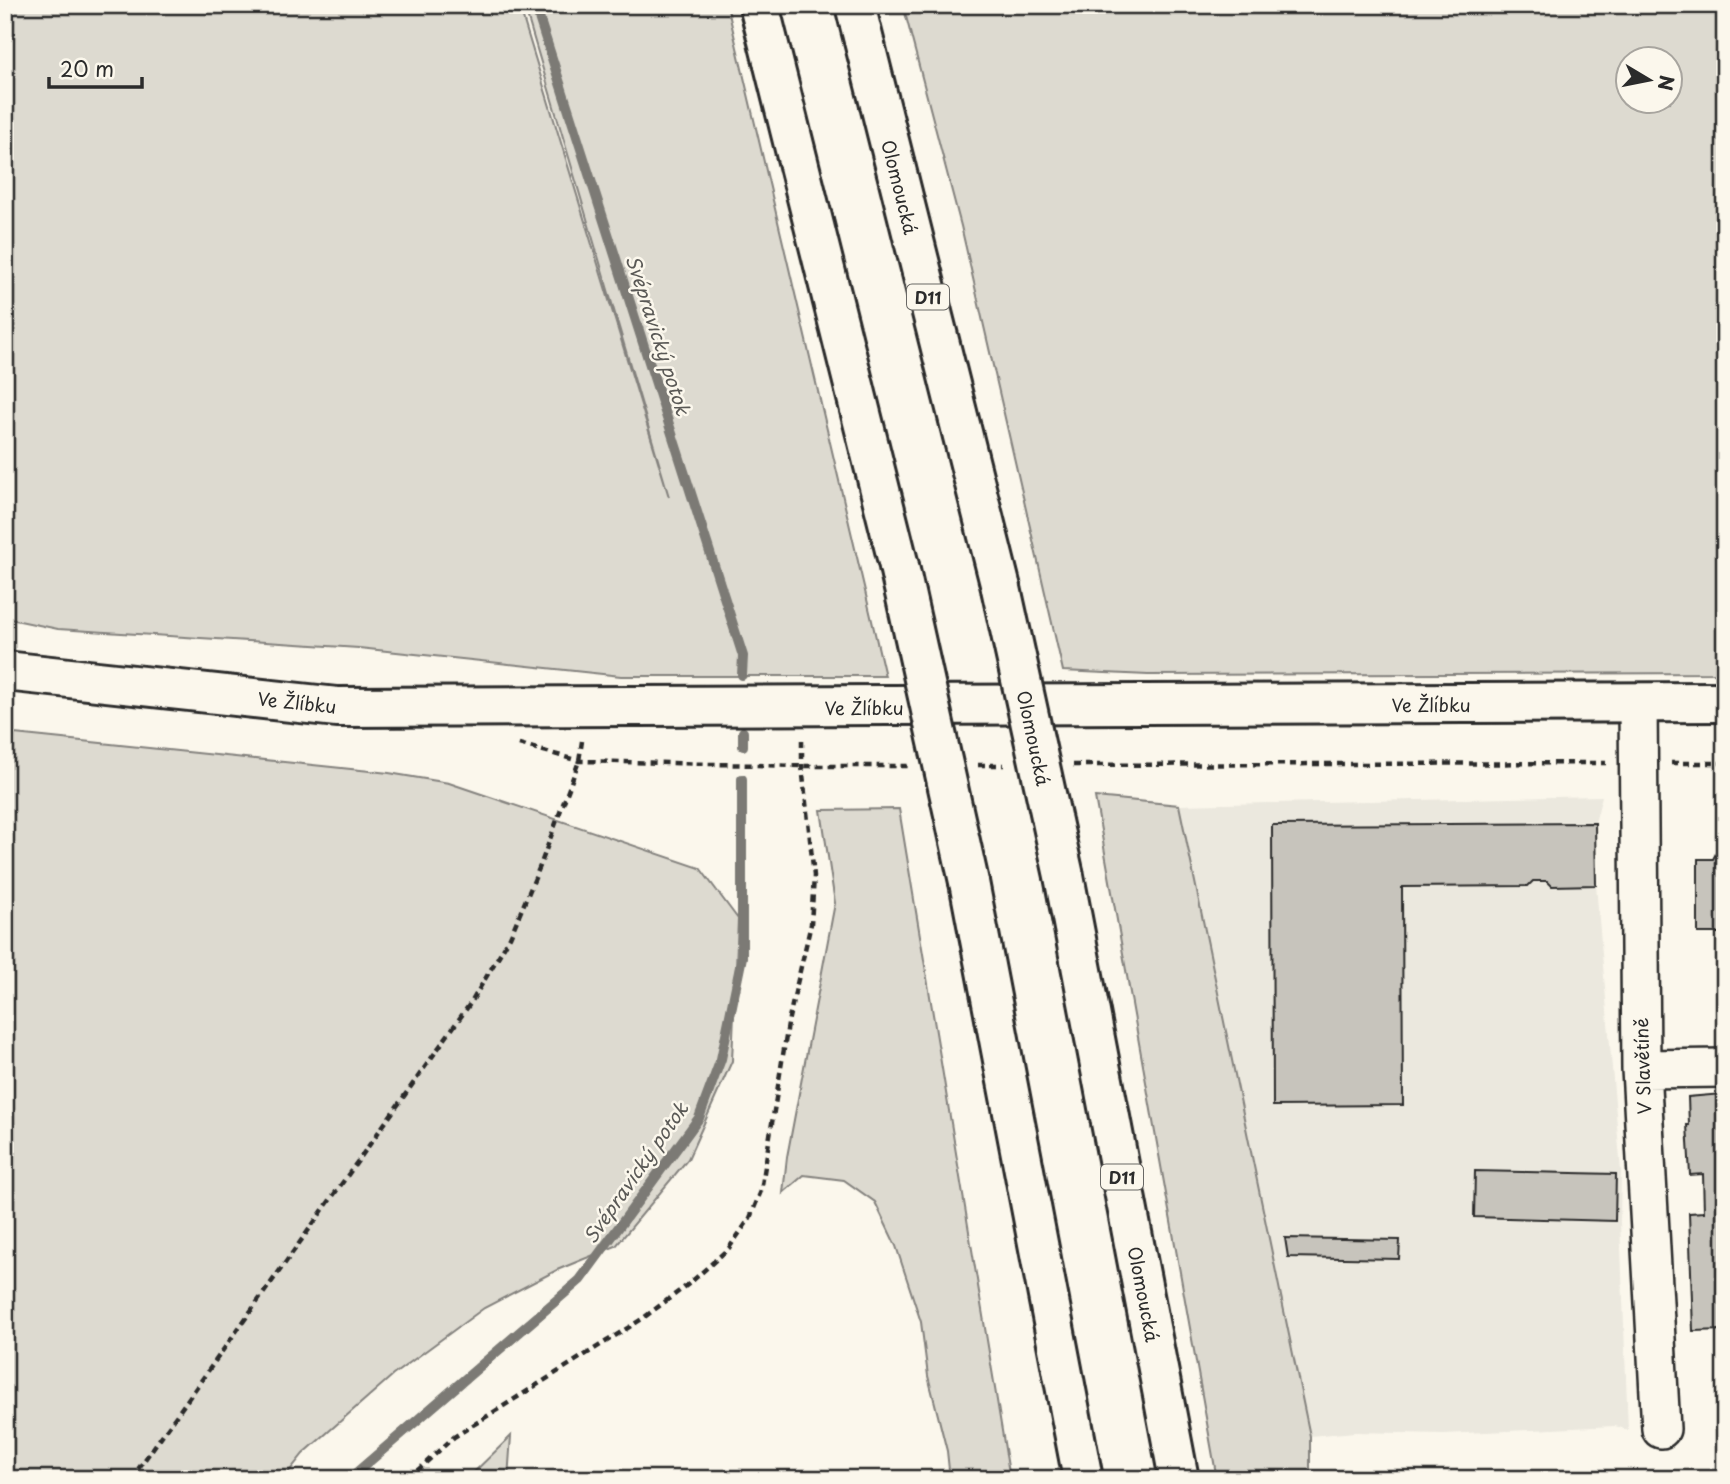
<svg xmlns="http://www.w3.org/2000/svg" width="1730" height="1484" font-family="'Playpen Sans',sans-serif">
<style>
.built{fill:#ebe8de}
.green{fill:#dddad0;stroke:#84827e;stroke-width:2;fill-rule:evenodd}
.lines{fill:none;stroke-linecap:round;stroke-linejoin:round}
.stream{stroke:#7b7a75;stroke-width:10}
.building{fill:#c7c4bc;stroke:#2b2b2b;stroke-width:2}
.street-casing{stroke:#2b2b2b;stroke-width:42}
.secondary-casing{stroke:#2b2b2b;stroke-width:44}
.highway-casing{stroke:#2b2b2b;stroke-width:44}
.path{stroke:#2b2b2b;stroke-width:4.5;stroke-dasharray:7 5;stroke-linecap:butt}
.street{stroke:#fbf7ec;stroke-width:37}
.secondary{stroke:#fbf7ec;stroke-width:38}
.highway{stroke:#fbf7ec;stroke-width:38}
.highway-bridge-casing{stroke:#2b2b2b;stroke-width:44;stroke-linecap:butt}
.highway-bridge{stroke:#fbf7ec;stroke-width:38}
.labels{text-anchor:middle;dominant-baseline:central;stroke-width:5;stroke-linejoin:round;paint-order:stroke}
.shield{fill:#fbf7ec;stroke:#696865;stroke-width:2}
.shield-label{font-size:16px;font-weight:bold;fill:#2b2b2b}
.street-label{font-size:18px;fill:#2b2b2b;stroke:#fbf7ec}
.water-label{font-size:19px;font-style:italic;fill:#5a5956;stroke:#fbf7ec}
</style>
<rect width="100%" height="100%" fill="#fbf7ec"/>
<filter id="ink" filterUnits="userSpaceOnUse"><feTurbulence type="fractalNoise" baseFrequency=".0143" numOctaves="2"/><feDisplacementMap in="SourceGraphic" scale="14" xChannelSelector="R" yChannelSelector="G"/><feConvolveMatrix kernelMatrix="1 2 1 2 8 2 1 2 1" color-interpolation-filters="sRGB"/></filter>
<g filter="url(#ink)">
<!-- built -->
<path class="built" d="M1602,796l-7,27 1,62 25,286 -1,50 8,209 -13,-4 -171,8 -89,-2 -45,4 -131,-631z"/>
<!-- green -->
<path class="green" d="M5,5h514l150,492 -145,-492h203l158,671h-264l-262,-28 -301,-19 -53,-11z
M903,5h822v668l-577,2 -85,-4 -102,-445zM1628,60h42v42h-42z
M5,733l384,40 60,10 251,85 38,51 -6,142 -44,98 -72,87 -59,24 -73,38 -91,67 -90,79 -20,25h-278z
M1095,797l84,8 131,631v43h-93z
M899,809l111,670h-60l-3,-28 -19,-75 -7,-54 -25,-76 -21,-44 -31,-22 -40,-5 -21,18 4,-36 48,-254 -14,-93z
M511,1436l-3,43h-41z"/>
<g class="lines">
<!-- stream -->
<path class="stream" d="M535,5l208,651 -1,19
M743,732v14
M349,1479l231,-199 119,-162 22,-59 21,-102v-178"/>
</g>
<!-- building -->
<path class="building" d="M1595,823l1,62 -44,1 -5,-5h-14l-5,5 -126,1 1,218 -130,1 -1,-281z
M1717,852h8v81h-27v-74h15z
M1722,1094v2h3v78h-2l2,156 -32,1 -4,-118 15,-1 -1,-38 -13,1 -3,-50h2l-1,-28z
M1475,1171l141,3 -1,47 -141,-4z
M1285,1238l115,2 -1,19 -111,-2z"/>
<g class="lines">
<defs>
<path id="street" d="M1638,703l3,366 20,360
M1641,1069l84,-1"/>
<path id="secondary" d="M5,671l332,36 1388,-5"/>
<path id="highway" d="M759,5l140,561
M855,5l146,583
M1064,876l115,603
M969,882l114,597"/>
</defs>
<!-- street casing -->
<use href="#street" class="street-casing"/>
<!-- secondary casing -->
<use href="#secondary" class="secondary-casing"/>
<!-- highway casing -->
<use href="#highway" class="highway-casing"/>
<!-- path -->
<path class="path" d="M519,744l60,17 223,5h108
M1671,763h54
M978,765h26
M1073,765l533,-2
M131,1479l341,-478 38,-64 30,-71 39,-105 3,-20
M408,1479l46,-42 188,-118 48,-36 39,-35 21,-30 11,-27 28,-173 22,-94 3,-48 -12,-110v-27"/>
<!-- street -->
<use href="#street" class="street"/>
<!-- secondary -->
<use href="#secondary" class="secondary"/>
<!-- highway -->
<use href="#highway" class="highway"/>
<defs>
<path id="highway-bridge" d="M899,566l70,316
M1001,588l63,288"/>
</defs>
<!-- highway-bridge casing -->
<use href="#highway-bridge" class="highway-bridge-casing"/>
<!-- highway-bridge -->
<use href="#highway-bridge" class="highway-bridge"/>
</g>
</g>
<g class="labels">
<!-- shield labels -->
<g class="shield">
<rect x="907" y="284.5" width="42" height="25" rx="5"/>
<rect x="1101" y="1164.5" width="42" height="25" rx="5"/>
</g>
<g class="shield-label">
<text x="928" y="297">D11</text>
<text x="1122" y="1177">D11</text>
</g>
<!-- street labels -->
<g class="street-label">
<text transform="translate(900 187) rotate(76)">Olomoucká</text>
<text transform="translate(297 702) rotate(6)">Ve Žlíbku</text>
<text x="1431" y="704">Ve Žlíbku</text>
<text x="864" y="707">Ve Žlíbku</text>
<text transform="translate(1034 738) rotate(78)">Olomoucká</text>
<text transform="translate(1642 1066) rotate(-92)">V Slavětíně</text>
<text transform="translate(1144 1294) rotate(79)">Olomoucká</text>
</g>
<!-- water labels -->
<g class="water-label">
<text transform="translate(659 335) rotate(72)">Svépravický potok</text>
<text transform="translate(635 1172) rotate(-55)">Svépravický potok</text>
</g>
</g>
<!-- margin -->
<rect width="1730" height="1484" fill="none" stroke="#fbf7ec" stroke-width="28"/>
<rect x="14" y="14" width="1702" height="1456" fill="none" stroke="#2b2b2b" stroke-width="2.5" filter="url(#ink)"/>
<!-- north arrow -->
<g transform="translate(1649 80) rotate(100)"><circle r="33" fill="#fbf7ec" stroke="#a8a59f" stroke-width="2"/>
<path d="M0-5L12 26L0 18L-12 26Z" fill="#2b2b2b"/>
<text y="-10" font-size="19" font-weight="bold" text-anchor="middle" fill="#2b2b2b">N</text>
</g>
<!-- scale -->
<path d="M49 77v10h93v-10" fill="none" stroke="#2b2b2b" stroke-width="3.5"/>
<text x="60" y="77" font-size="21" fill="#2b2b2b" stroke="#fbf7ec" stroke-width="5" paint-order="stroke">20 m</text>
</svg>
